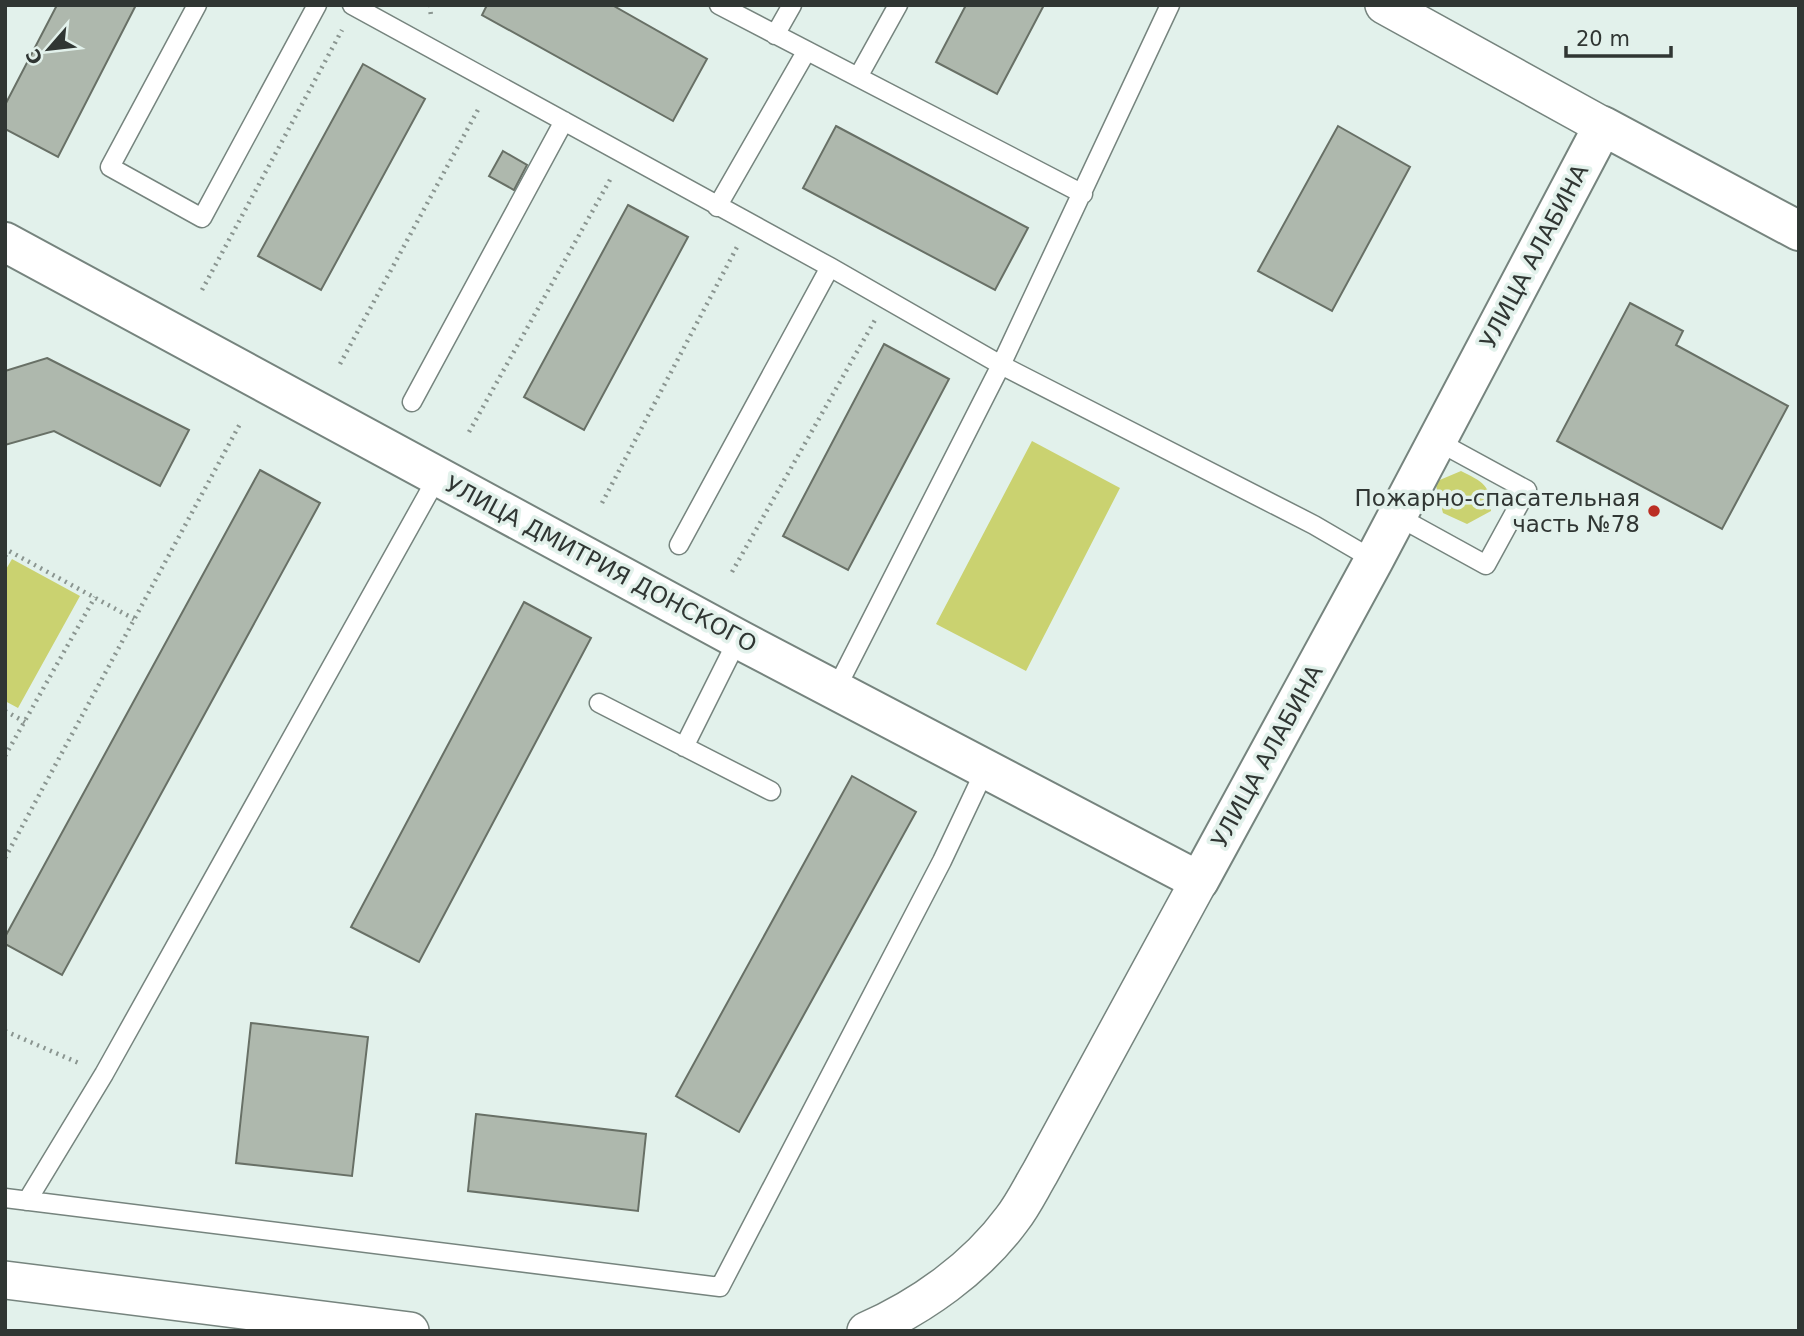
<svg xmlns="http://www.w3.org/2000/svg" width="1804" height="1336" font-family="'DejaVu Sans',sans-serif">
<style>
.green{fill:#cad270}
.building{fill:#aeb8ad;stroke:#687066;stroke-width:2}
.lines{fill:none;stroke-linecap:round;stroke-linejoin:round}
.lane-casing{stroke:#76847e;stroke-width:21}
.street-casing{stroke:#76847e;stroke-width:40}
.secondary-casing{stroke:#76847e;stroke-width:42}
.path{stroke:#8a9590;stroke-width:4.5;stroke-dasharray:2 5;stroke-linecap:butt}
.lane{stroke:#fff;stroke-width:18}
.street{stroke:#fff;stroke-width:37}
.secondary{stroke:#fff;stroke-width:38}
.poi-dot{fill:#bb2e23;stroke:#e2f1eb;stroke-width:2.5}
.labels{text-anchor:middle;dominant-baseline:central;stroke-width:7;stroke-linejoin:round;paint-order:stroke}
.street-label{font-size:23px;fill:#303633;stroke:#e2f1eb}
.poi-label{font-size:23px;fill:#303633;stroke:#e2f1eb;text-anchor:end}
</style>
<rect width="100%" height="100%" fill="#e2f1eb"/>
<!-- green -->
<path class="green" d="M1032,441l88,47 -94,183 -90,-47z
M1461,471c22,11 30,14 30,40l-24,13 -24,-11 -8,-31z
M12,559l68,37 -62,112 -13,-7v-130z"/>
<!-- building -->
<path class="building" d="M57,5h79l-78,152 -53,-28v-24z
M487,5h125l95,54 -34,62 -191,-106z
M966,5h78l-47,89 -61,-32z
M363,64l62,35 -104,191 -63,-34z
M836,126l192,102 -33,62 -192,-102z
M1338,126l72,41 -78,144 -74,-40z
M503,151l24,14 -13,25 -25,-14z
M628,205l60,32 -104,193 -60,-33z
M1630,303l53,28 -7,14 112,61 -66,123 -165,-88z
M884,344l65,35 -101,191 -65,-34z
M47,358l142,72 -29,56 -106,-55 -49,14v-74z
M260,470l60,33 -258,472 -57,-31v-7z
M524,602l67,36 -172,324 -68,-35z
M852,776l64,36 -177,320 -63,-36z
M251,1023l117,14 -16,139 -116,-13z
M476,1114l170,20 -8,77 -170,-20z"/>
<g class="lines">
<defs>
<path id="lane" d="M197,5l-87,162 92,51 115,-213
M352,5l478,262 171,98 313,160 60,35
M719,5l364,189
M775,35l17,-30
M858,77l40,-72
M717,207l89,-155
M412,402l152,-281
M1397,516l89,49 41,-75 -90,-49
M679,545l151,-278
M835,691l166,-326 169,-360
M599,703l172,88
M684,747l54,-108
M5,1198l715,89 222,-426 43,-91
M27,1201l77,-127 334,-598"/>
<path id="street" d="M1384,5l219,121
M5,1280l405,51
M866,1331c55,-24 110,-63 146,-112 11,-14 19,-31 28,-46l159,-292"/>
<path id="secondary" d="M5,242l733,397 461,242 175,-321 229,-434 196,105"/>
</defs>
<!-- lane casing -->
<use href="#lane" class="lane-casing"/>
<!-- street casing -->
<use href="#street" class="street-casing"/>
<!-- secondary casing -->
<use href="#secondary" class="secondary-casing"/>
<!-- path -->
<path class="path" d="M430,5l1,12
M202,290l140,-260
M340,364l140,-258
M469,432l142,-254
M602,503l135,-256
M5,556l4,-5 125,68
M732,572l143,-252
M5,711l20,11
M5,756l90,-159
M5,858l236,-436
M5,1031l76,33"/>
<!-- lane -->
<use href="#lane" class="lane"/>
<!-- street -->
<use href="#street" class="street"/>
<!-- secondary -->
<use href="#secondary" class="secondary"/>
</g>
<!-- markers -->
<circle class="poi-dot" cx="1654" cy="511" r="7"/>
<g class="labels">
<!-- street labels -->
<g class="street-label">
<text transform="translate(1534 256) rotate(-62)">УЛИЦА АЛАБИНА</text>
<text transform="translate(601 564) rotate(28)">УЛИЦА ДМИТРИЯ ДОНСКОГО</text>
<text transform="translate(1267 756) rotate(-61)">УЛИЦА АЛАБИНА</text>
</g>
<!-- poi labels -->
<g class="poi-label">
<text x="1640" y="498">Пожарно-спасательная<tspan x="1640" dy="26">часть №78</tspan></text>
</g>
</g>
<!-- border -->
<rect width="1804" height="1336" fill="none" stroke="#303633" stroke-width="14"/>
<!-- north arrow -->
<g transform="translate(49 49) rotate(242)" stroke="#e2f1eb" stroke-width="5" paint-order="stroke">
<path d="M0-5L12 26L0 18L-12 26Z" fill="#303633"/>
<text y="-10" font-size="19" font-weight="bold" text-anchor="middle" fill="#303633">С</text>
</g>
<!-- scale -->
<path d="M1566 46v10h105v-10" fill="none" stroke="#303633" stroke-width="3.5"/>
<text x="1576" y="46" font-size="21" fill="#303633" stroke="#e2f1eb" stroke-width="5" paint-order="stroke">20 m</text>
</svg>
